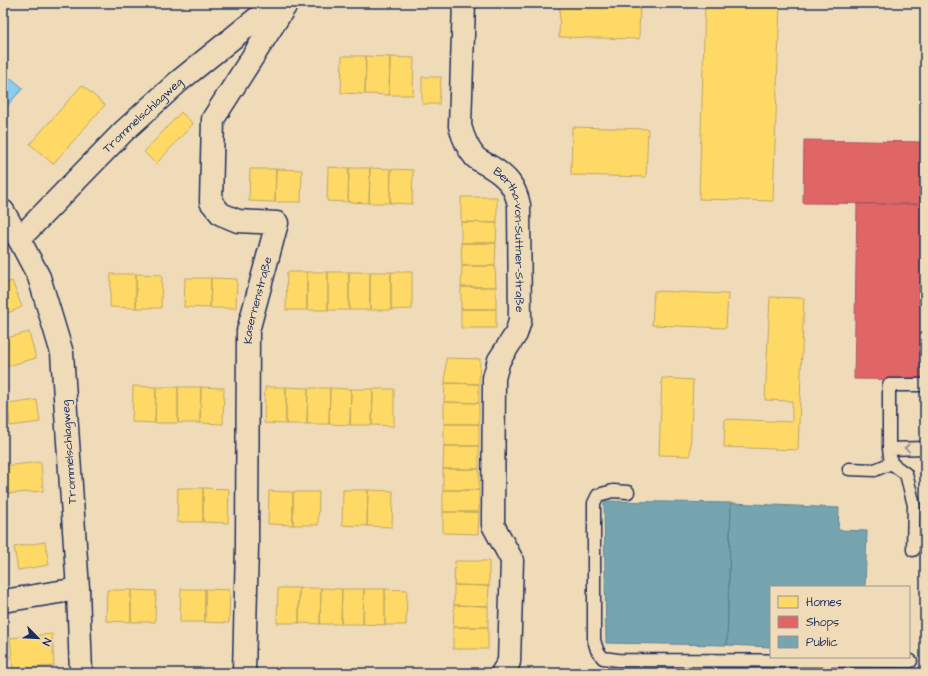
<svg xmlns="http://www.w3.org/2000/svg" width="928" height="676" font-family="'Architects Daughter',sans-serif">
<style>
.water{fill:#8bcded;stroke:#5e8eb4}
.homes{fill:#ffd966;stroke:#bba664}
.shops{fill:#e06666;stroke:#a55664}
.public{fill:#76a5af;stroke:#5b8297}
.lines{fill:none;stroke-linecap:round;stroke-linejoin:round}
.service-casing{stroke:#1b2f5e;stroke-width:15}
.minor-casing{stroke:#1b2f5e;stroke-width:25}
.service{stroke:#f0dbb9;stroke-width:12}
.minor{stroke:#f0dbb9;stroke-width:22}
.oneway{stroke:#86858c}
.labels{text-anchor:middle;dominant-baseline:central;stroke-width:4;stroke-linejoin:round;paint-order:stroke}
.street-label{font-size:12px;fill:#1b2f5e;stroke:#f0dbb9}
</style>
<rect width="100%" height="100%" fill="#f0dbb9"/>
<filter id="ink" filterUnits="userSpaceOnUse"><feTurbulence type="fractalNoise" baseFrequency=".025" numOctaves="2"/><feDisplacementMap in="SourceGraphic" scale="8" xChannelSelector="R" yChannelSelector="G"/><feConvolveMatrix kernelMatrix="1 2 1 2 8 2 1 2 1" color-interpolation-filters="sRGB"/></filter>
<g filter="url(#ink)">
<!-- water -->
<path class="water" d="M11,78l12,10 -20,22v-22z"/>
<!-- homes -->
<path class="homes" d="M560,3h80l-1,36 -80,-2z
M705,3h75l-7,198 -74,-2z
M342,56h24l-1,38 -24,-1z
M366,56l24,1 -1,38 -24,-1z
M390,57l24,1 -1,37h-24z
M422,77h19l-2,27h-17z
M82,85l23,20 -52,59 -23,-20z
M181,112l12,12 -37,40 -12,-12z
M572,127l76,2 -2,48 -75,-2z
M328,167l21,1 -1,34 -21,-1z
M349,168h21l-1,35 -21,-1z
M370,168l21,1 -1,34h-21z
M250,169h26l-1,33 -26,-1z
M276,169l26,1 -1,32h-26z
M391,169l22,1 -1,34 -22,-1z
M461,197h36v26l-36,-1z
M461,222l36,1 -1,20h-35z
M461,243h35l-1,23h-33z
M462,266h33l1,21h-35z
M287,272h20v38h-21z
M307,272h21v38h-21z
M328,272h21v38h-21z
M349,272h21v38h-21z
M370,272h21v38h-21z
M391,272h21v37l-21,1z
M111,274h25v34l-26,-1z
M136,274l26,1 -1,33h-25z
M185,278h26l-1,30 -26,-1z
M211,278l26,1 -1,29h-26z
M12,281l10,26 -19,8v-31z
M461,287h35v22h-35z
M654,291l74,3 -2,34 -74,-3z
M770,297l34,1 -6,152 -74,-3 1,-28 67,3v-21l-27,-1z
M461,309h35v19h-35z
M29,332l7,26 -32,9 -1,-28z
M446,358l34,1 -1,25 -34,-1z
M662,378l31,2 -3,76 -31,-1z
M445,383l34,1v19l-35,-1z
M133,386l23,1 -1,36 -23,-1z
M156,387h22v36h-23z
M178,387h23l-1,36h-22z
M201,387l23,1 -1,36 -23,-1z
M265,387h21v37l-22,-1z
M286,387l22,1 -1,36h-21z
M308,388h22l-1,36h-22z
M330,388l21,1 -1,36 -21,-1z
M351,389h22l-1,36h-22z
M373,389h21v37l-22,-1z
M37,400l3,22 -30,4 -2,-22z
M444,402l35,1v21h-35z
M444,424h35v22h-35z
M444,446h35v23h-36z
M41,462l2,29 -40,3v-28z
M443,469h36v21h-36z
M178,488h25v34h-26z
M203,488l26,1 -1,34 -25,-1z
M343,490h25l-1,36 -25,-1z
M368,490l25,1 -1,36 -25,-1z
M443,490h36v22h-36z
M269,491l24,1v33l-25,-1z
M293,492h26l-1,33h-25z
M443,512h36l-1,22 -35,-1z
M45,542l4,23 -31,5 -4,-23z
M455,561h34v25l-35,-1z
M454,585l35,1 -1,20 -34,-1z
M278,588h21v35h-22z
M299,588h22l-1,36 -21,-1z
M321,588l21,1 -1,35h-21z
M181,589h24v33h-25z
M205,589l25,1 -1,33 -24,-1z
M342,589h22l-1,35h-22z
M364,589h21v36l-22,-1z
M385,589l22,1 -1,35h-21z
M107,590h24v32l-25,-1z
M131,590l25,1 -1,31h-24z
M454,605l34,1v21h-35z
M453,627h35v22h-35z
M52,634l2,32 -41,3 -3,-31z"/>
<!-- shops -->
<path class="shops" d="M804,140l121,2v62l-122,-1z
M857,204h68v176l-71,-1z"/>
<!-- public -->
<path class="public" d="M604,501l127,2 -4,142 -121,-2z
M731,503l108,5 -1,22 29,1 -2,56h-94v60l-44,-2z"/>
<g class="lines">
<defs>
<path id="service" d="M889,449l36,-1
M849,469l26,1 16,-7
M628,492l-15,-1 -15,4 -4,8v137l3,10 6,8 15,2 293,1
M913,550l1,-45 -8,-31 -15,-11 -2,-14v-64h36"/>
<g id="minor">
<path id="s1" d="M464,3l-4,123c3,11 7,22 15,31 4,4 11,7 16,10 16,10 24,19 28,38l1,116 -4,13 -17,26 -5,18 -1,147 19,35 -3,102 -7,11"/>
<path d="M3,211l16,28"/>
<path d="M3,601l75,-12"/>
<path id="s2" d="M81,673l-3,-84 -16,-236 -23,-76 -20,-38 105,-108 54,-49 98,-79"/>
<path id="s3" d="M244,673l3,-127 1,-215 29,-108 -39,-2 -17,-7 -10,-12 2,-83 74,-116"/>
</g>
</defs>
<!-- service casing -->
<use href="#service" class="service-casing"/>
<!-- minor casing -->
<use href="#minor" class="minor-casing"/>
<!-- service -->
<use href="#service" class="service"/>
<!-- minor -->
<use href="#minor" class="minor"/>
</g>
<!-- one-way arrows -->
<defs><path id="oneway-chevron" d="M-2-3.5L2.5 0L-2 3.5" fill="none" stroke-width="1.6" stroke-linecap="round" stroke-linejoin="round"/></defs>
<use class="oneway" href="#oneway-chevron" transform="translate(907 448) rotate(178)"/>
</g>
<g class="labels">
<!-- street labels -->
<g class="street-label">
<text stroke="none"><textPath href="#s2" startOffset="618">Trommelschlagweg</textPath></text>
<text stroke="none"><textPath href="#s1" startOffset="257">Bertha-von-Suttner-Straße</textPath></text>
<text stroke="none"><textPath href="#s3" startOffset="374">Kasernenstraße</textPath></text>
<text transform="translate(69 452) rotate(-94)">Trommelschlagweg</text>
</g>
</g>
<!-- margin -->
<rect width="928" height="676" fill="none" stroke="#f0dbb9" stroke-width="16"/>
<rect x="8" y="8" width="912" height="660" fill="none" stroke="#1b2f5e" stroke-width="1.5" filter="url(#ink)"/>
<!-- legend -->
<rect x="770" y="586" width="140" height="72" fill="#f0dbb9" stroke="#9b9695"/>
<rect x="778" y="596" width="20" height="12" fill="#ffd966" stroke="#9b9695"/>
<text x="806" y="606" font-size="12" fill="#1b2f5e">Homes</text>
<rect x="778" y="616" width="20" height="12" fill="#e06666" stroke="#9b9695"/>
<text x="806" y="626" font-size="12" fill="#1b2f5e">Shops</text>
<rect x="778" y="636" width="20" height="12" fill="#76a5af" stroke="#9b9695"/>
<text x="806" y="646" font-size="12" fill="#1b2f5e">Public</text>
<!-- north arrow -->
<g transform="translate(38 638) rotate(114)" stroke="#f0dbb9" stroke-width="3" paint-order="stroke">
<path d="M0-3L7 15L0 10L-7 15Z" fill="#1b2f5e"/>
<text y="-6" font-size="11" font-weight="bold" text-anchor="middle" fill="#1b2f5e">N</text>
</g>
</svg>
